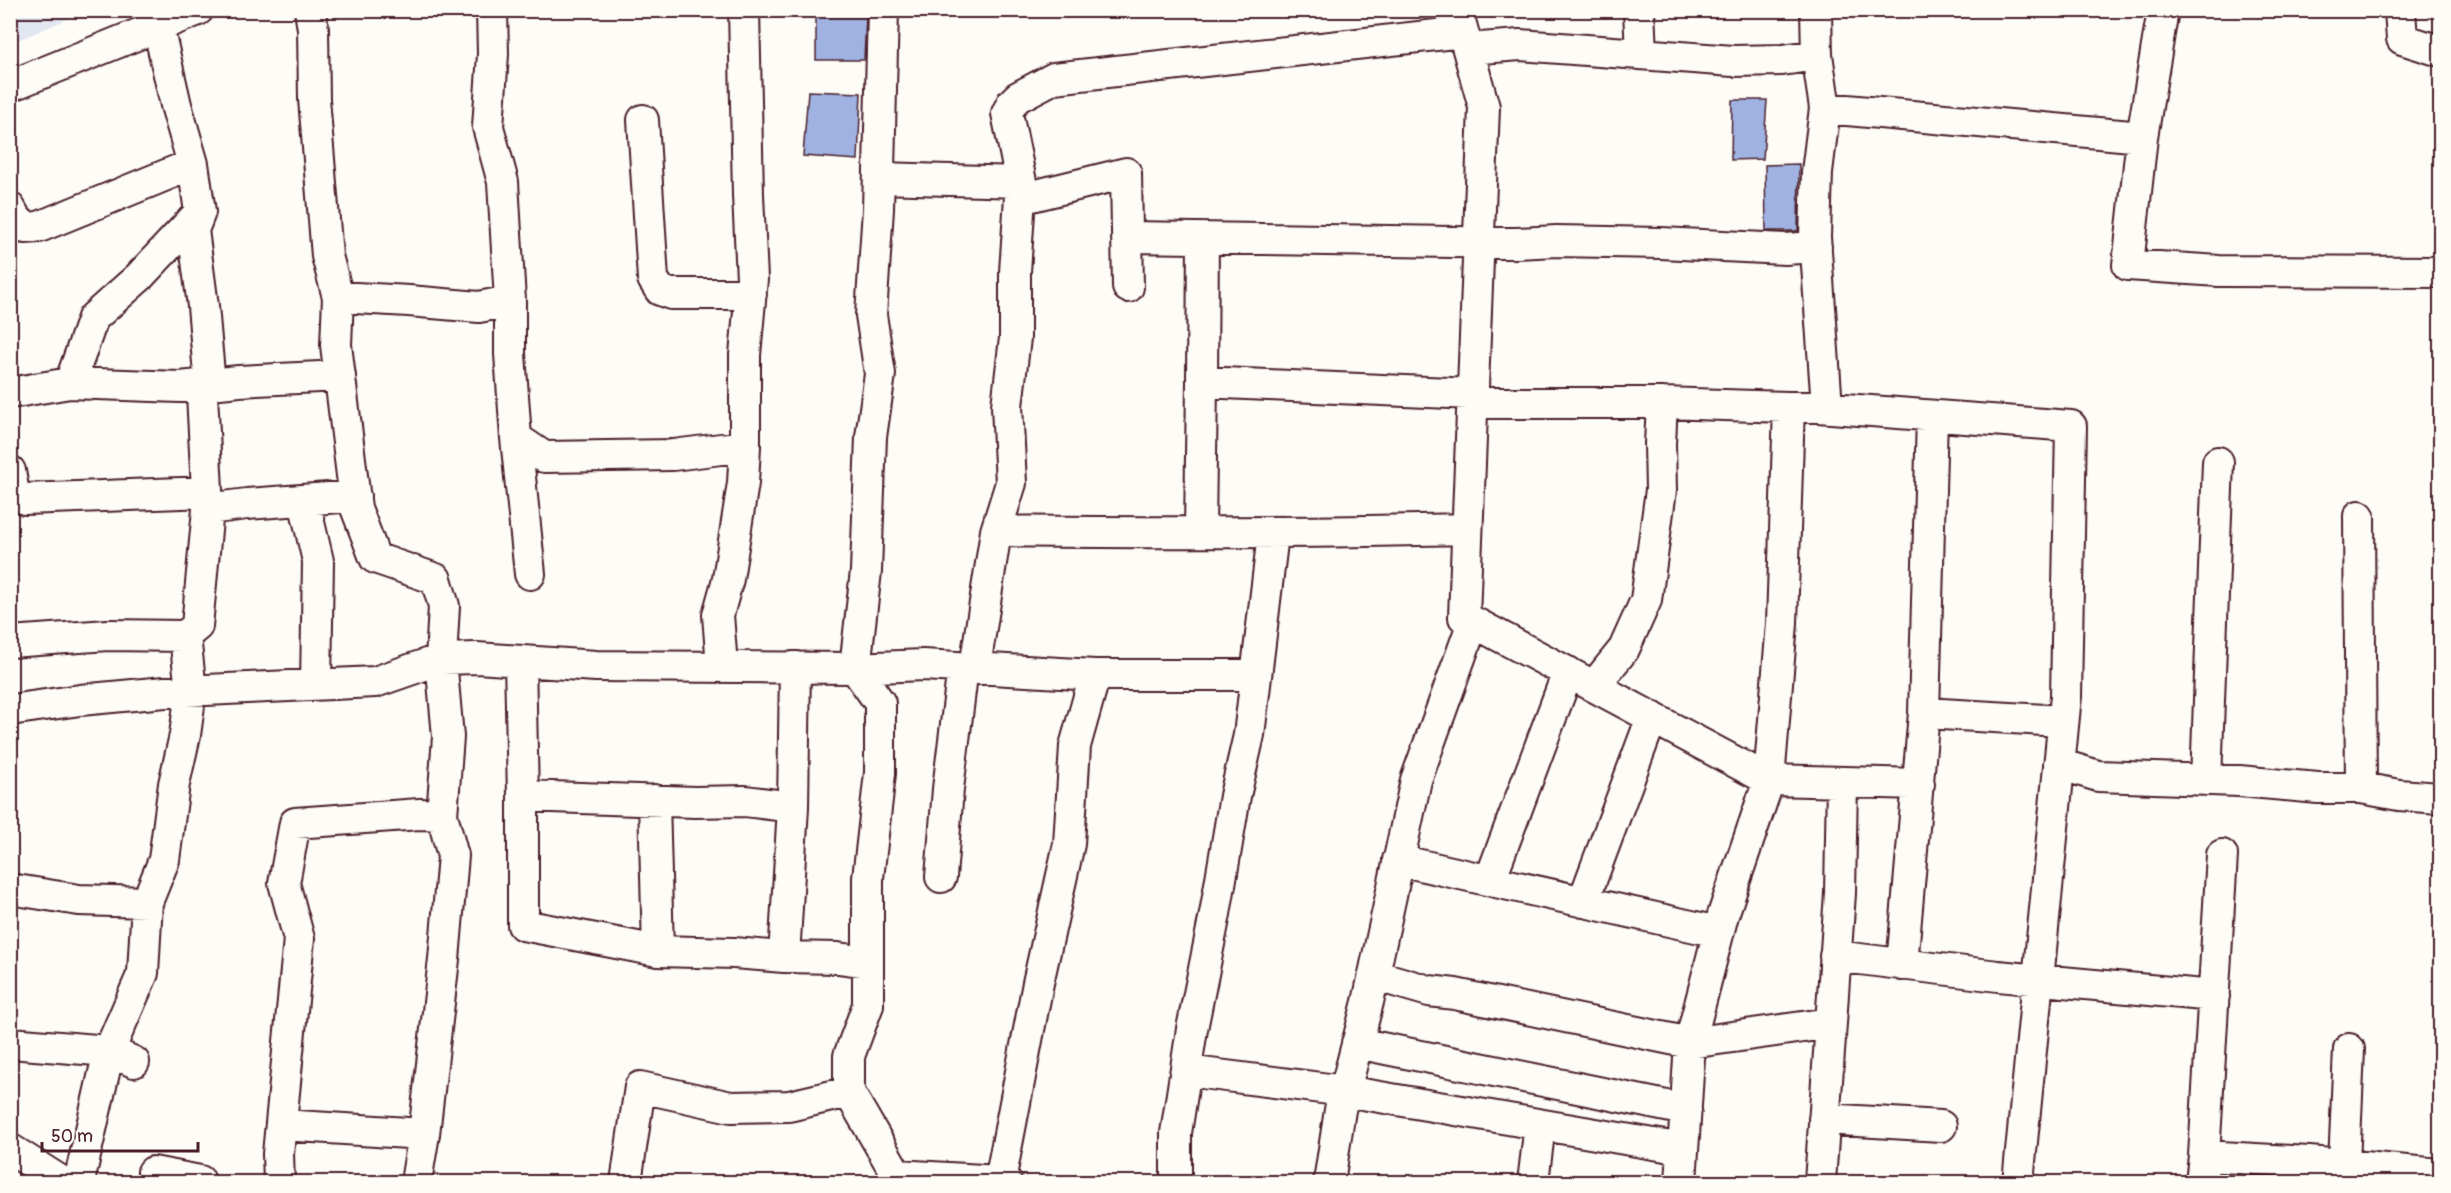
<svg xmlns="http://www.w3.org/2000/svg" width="2451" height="1193" font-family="Pangolin,sans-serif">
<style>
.built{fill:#e1e6f0}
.building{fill:#9fb2e1;stroke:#4a1f2b;stroke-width:1.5}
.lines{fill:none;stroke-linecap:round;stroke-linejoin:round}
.minor-casing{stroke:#4a1f2b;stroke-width:34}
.minor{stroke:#fdfcf7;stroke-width:30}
</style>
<rect width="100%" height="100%" fill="#fdfcf7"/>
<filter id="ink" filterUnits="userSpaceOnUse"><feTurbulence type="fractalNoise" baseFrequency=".0167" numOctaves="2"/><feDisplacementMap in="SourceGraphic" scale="12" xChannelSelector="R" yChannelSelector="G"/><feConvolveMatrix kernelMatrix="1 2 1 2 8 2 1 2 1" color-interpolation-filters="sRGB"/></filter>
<g filter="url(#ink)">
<!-- built -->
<path class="built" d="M11,10h76v1l-76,32z"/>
<!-- building -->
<path class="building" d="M816,15h50l-2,45h-48z
M808,91l53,2 -3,67 -55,-4z
M1732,100h35l-4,59 -32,1z
M1799,164l-1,67h-32l-1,-66z"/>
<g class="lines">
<defs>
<path id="minor" d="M310,10l3,19 1,70 13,157 11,41
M492,10l1,44 -5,73 15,55 7,119 -31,6 -70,-6 -71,-4 -2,48 20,163 19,50 61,21 8,27 -3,53 36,-1 119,8 259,2 11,-97 5,-134 9,-63 -9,-59 7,-106 5,-199
M744,10l4,185 4,84 -7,76v91
M1457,10l27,97 -20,510 305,163 150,4
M1639,10l2,43
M1816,10l1,45 8,53 -8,64 -2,65 12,170
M2163,10l-21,127 -14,128 91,6 221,1
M2400,10l2,29 38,12
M1468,49l52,-4 213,16 49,-1 35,-5
M10,86l188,-76
M1825,108l317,29
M643,120l10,159 7,11 11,4h80
M879,178l142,4
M1020,199l106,-26 2,114
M10,208l5,9 10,11 14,-1 154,-63
M1128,237l388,6 41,-2 104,2 124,6 31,-2
M1203,239l-1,143 271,12
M510,301v53l6,84 28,19 129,-2 72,-9 -2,37 -15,96 -10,36 4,51
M70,383l110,4 59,-6 101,-5
M10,393l60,-10 23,-65 46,-41 61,-65
M1472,403h190l127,4
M516,438l14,136
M10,471l4,23 11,5 182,-7
M304,501l14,60 -2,123
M208,509l39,-5 108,-8
M2359,516l2,272
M996,531l15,-48 -4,-77 8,-68v-66l6,-90 -14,-69 5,-10 6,-6 36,-19 409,-46
M1200,531l2,-149
M10,642l98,-7 77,1 12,-10 11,-117 -6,-115 8,-9 -7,-79 -10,-76 7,-18 -7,-48 -17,-59 -18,-79
M520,661l3,135 172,6 50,-1 48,6 -9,150 54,1 30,4
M975,667l21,-136c158,2 314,2 471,-2
M855,668l25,35v70l-12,105v127l-19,51v36l48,83 103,6
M855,668l68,-3 172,10h161
M1594,686l30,-37 22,-49 15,-110 -1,-46 2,-41
M10,710l70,-10 85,-8 210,-10 66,-23 7,78 -6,78 -22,-1 -125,9 -11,60 15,56 -21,215 1,28
M1924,713l138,8
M2059,764l39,12 141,5 79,7h43l38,7 41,3
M2206,780l12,-318
M523,796v129l135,26 76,2 50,4
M654,800l4,151
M793,807l2,-140
M2222,855l-18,301 105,6
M1398,860l320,72
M941,877l7,-88 15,-122
M1490,880l78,-208
M10,889l69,11 68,2 17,-42 10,-76 11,-49 6,-44 -6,-55
M1583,902l69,-185
M1835,956l163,20 216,20
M1902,965l22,-252 8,-297
M1374,975l55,16 26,3 235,49 141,-20
M10,1043l99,8 25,11
M1357,1043l329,67
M1186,1071l159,20 338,58
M1824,1119l117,7
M281,1125l143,9
M10,1149l52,33
M2344,1165l5,-116
M153,1172l47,9
M79,1182l30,-131 34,-78 4,-71
M416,1182l8,-48 20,-175 9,-103 -11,-41
M626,1182l14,-95 91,20 58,-1 60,-14
M1006,1182l-6,-1 38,-198 31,-139 6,-98 20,-71
M1176,1182v-49l16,-104 23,-115 20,-118 14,-61 24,-201
M1329,1182l11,-72 28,-108 48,-222 57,-158
M1533,1182l7,-57
M1681,1182l9,-139 33,-128 46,-135 13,-157 7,-216h29l253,19 -5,270 -48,486
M1820,1182l20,-289 2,-111
M2201,1182l3,-26
M2307,1182l2,-20 131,12"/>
</defs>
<!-- minor casing -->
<use href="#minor" class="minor-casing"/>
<!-- minor -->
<use href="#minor" class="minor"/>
</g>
</g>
<!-- margin -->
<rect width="2451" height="1193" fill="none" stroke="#fdfcf7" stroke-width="36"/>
<rect x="18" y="18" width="2415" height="1157" fill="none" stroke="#4a1f2b" stroke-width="2" filter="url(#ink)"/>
<!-- scale -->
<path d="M42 1142v9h156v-9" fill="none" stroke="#4a1f2b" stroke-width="3"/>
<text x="51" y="1142" font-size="18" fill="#4a1f2b" stroke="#fdfcf7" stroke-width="4.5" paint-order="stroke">50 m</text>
</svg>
